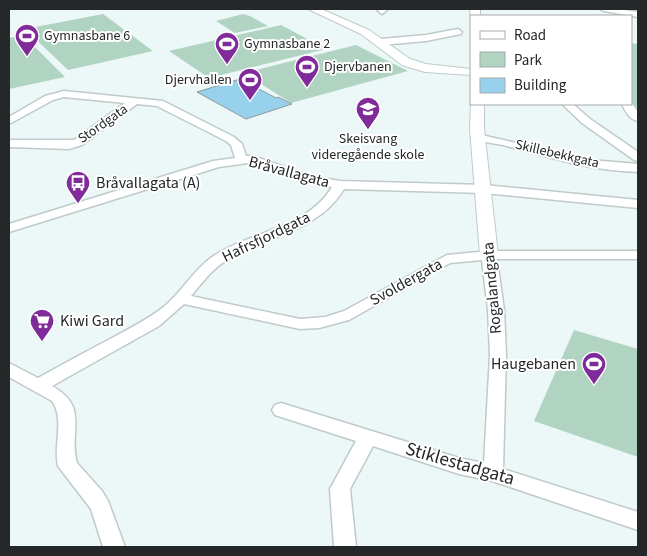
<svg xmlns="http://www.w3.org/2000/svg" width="647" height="556" font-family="'Source Sans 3',sans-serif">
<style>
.green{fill:#b0d4c1}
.building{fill:#97d1ec;stroke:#8f989c}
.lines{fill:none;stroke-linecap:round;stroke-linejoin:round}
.minor-casing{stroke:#bfcacb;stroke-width:3}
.tertiary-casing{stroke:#bfcacb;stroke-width:2}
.minor{fill:#fff;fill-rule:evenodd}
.tertiary{fill:#fff;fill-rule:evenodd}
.labels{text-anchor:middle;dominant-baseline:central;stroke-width:4;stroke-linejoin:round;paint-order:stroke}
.far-poi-label{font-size:14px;fill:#242828;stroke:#fff;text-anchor:start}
.far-street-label{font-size:14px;fill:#242828;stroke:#fff}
.street-label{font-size:16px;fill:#242828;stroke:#fff}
.poi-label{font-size:16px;fill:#242828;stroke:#fff;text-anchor:start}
.near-street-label{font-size:19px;fill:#242828;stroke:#fff}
</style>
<rect width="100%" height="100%" fill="#ecf7f8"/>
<!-- green -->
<path class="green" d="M103,14l50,37 -85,19 -43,-41z
M243,14l7,2 18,10 -33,7 -19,-12z
M281,25l45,24 -117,29 -40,-27z
M22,35h1l42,42 -56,12v-51z
M631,43l7,1v63l-9,-3h2z
M356,45l52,26 -117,32 -47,-30z
M574,330l64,19v108l-104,-36z"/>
<!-- building -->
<path class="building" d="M240,79l36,19 2,-1 14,7 -46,15 -49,-27z"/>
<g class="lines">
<defs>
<path id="minor" d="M380,9h8l-6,5 -4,-3z
M600,9h17l21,3v5l-34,-6z
M458,29l4,3 -1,2 -35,7 -45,4 -5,-3 5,-3 45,-4z
M64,91l99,10 71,36 8,7 4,12h7l58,20 29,5 144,4 154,15v8l-154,-15 -140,-4c-25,42 -78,48 -117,71 -15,9 -25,23 -36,36l109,23 25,-2 19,-6 103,-56 42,-4h149v8h-141l7,51 2,45 -3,114 135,43v18l-146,-49 -33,-7 -86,-28 -23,43 6,58h-22l-4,-58 26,-48 -81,-26 -3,-5 3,-5 6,-2 178,55 25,5 6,-108 -2,-45 -6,-50 -32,3 -101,57 -30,8 -19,1 -116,-25 -25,22 -107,60c38,21 16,44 25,77l25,28 6,10 17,46h-22l-12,-38 -33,-43c-5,-20 7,-47 -6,-65l-43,-24v-14l29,15c25,-14 49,-27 74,-40 17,-9 34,-18 49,-29 20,-15 31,-38 51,-52 38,-26 95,-28 120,-70l-28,-5 -56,-19 -29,4 -210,65v-8l204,-63 22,-3 -4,-13 -5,-4 -69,-35 -20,-2 -55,41 -13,4 -60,-2v-6l2,-1h63l51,-37 -61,-6 -11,3 -44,24v-7l36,-21z
M631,102l7,10v9c-8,-1 -13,-10 -16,-17h9z
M562,104h11l17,15 48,33v9l-4,-1 -52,-37z
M477,134l113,26 48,4v8c-46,-1 -90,-15 -135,-27 -10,-2 -20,-3 -30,-6l-2,-2 2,-2z"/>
<path id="tertiary" d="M308,9h13l48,21 41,29 16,5 45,5v6l-46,-3 -23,-7 -41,-31z
M470,9h10v7l-9,2z
M471,103l13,1v25l14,126 -3,4 -6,1 -6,-1 -3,-4 -10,-126z"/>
</defs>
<!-- minor casing -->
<use href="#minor" class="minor-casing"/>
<!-- tertiary casing -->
<use href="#tertiary" class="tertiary-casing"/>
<!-- minor -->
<use href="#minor" class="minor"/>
<!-- tertiary -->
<use href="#tertiary" class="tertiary"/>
</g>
<!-- icons -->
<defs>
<symbol id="stadium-pin" viewBox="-11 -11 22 30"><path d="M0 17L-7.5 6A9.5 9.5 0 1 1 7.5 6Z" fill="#802b9a" stroke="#fff"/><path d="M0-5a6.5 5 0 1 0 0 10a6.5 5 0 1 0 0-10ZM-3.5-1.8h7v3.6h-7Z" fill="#fff"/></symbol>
<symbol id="school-pin" viewBox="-11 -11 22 30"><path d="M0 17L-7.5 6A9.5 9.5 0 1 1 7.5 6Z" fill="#802b9a" stroke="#fff"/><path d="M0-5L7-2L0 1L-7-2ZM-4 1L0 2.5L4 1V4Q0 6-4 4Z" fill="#fff"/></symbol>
<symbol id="bus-pin" viewBox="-11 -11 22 30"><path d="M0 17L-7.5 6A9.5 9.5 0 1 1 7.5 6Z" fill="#802b9a" stroke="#fff"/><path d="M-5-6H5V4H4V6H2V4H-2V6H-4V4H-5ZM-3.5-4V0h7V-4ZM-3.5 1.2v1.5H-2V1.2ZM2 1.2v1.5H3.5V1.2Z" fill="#fff"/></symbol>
<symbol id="supermarket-pin" viewBox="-11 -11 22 30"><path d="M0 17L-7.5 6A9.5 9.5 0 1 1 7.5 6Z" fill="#802b9a" stroke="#fff"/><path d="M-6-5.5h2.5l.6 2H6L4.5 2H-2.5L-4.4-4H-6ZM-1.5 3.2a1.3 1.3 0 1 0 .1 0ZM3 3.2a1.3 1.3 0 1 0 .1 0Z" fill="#fff"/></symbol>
</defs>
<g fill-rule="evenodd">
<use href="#stadium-pin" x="13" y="22" width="28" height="38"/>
<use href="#stadium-pin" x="213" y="30" width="28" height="38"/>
<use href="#stadium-pin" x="293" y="53" width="28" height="38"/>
<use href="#stadium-pin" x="236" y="66" width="28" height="38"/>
<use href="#school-pin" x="354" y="95" width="28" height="38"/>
<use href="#bus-pin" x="64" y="169" width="28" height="38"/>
<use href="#supermarket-pin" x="28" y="307" width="28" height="38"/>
<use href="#stadium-pin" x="580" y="350" width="28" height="38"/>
</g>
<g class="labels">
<!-- far-poi labels -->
<g class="far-poi-label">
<text x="44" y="36">Gymnasbane 6</text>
<text x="244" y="44">Gymnasbane 2</text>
<text x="324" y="67">Djervbanen</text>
<text x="232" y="80" text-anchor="end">Djervhallen</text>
<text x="368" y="139" text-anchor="middle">Skeisvang<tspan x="368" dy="16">videregående skole</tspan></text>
</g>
<!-- far-street labels -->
<g class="far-street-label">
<text transform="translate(103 124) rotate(-35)">Stordgata</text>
<text transform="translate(557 154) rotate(13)">Skillebekkgata</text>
</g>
<!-- street labels -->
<g class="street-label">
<text transform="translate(289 172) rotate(15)">Bråvallagata</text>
<text transform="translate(266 237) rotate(-26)">Hafrsfjordgata</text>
<text transform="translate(406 282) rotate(-29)">Svoldergata</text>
<text transform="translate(492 288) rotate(-95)">Rogalandgata</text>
</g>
<!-- poi labels -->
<g class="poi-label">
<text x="96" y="183">Bråvallagata (A)</text>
<text x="60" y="321">Kiwi Gard</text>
<text x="576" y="364" text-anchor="end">Haugebanen</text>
</g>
<!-- near-street labels -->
<g class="near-street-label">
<text transform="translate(460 464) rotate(16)">Stiklestadgata</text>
</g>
</g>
<!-- border -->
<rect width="647" height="556" fill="none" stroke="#242828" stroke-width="20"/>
<!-- legend -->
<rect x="470" y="15" width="162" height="90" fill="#ffffff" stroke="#a7a9a9"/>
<rect x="480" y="31" width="25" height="8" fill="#ffffff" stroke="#a7a9a9"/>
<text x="514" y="40" font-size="15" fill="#242828">Road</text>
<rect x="480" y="52" width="25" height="15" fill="#b0d4c1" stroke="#a7a9a9"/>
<text x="514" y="65" font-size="15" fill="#242828">Park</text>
<rect x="480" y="78" width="25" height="15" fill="#97d1ec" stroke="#a7a9a9"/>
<text x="514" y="90" font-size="15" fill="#242828">Building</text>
</svg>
